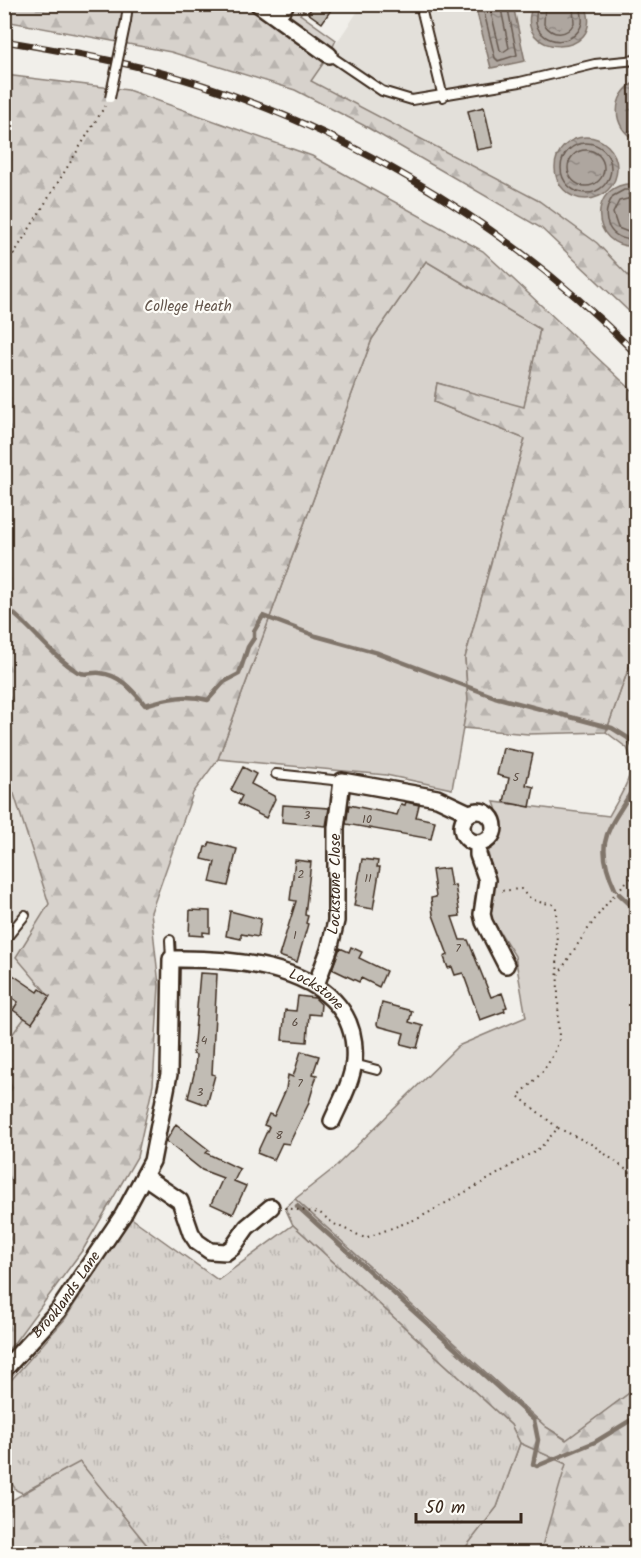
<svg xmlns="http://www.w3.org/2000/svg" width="641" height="1558" font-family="Kalam,sans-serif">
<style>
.built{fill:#e3e0da}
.grass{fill:#d7d2cc;stroke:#897e75;stroke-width:1.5}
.forest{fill:url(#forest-firs);stroke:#897e75;stroke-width:1.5}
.park{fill:url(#park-tufts);stroke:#897e75;stroke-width:1.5}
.water{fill:url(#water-ripples);stroke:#80746b;stroke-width:1.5}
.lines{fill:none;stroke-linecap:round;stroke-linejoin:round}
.shore{stroke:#695c52;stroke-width:1.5}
.stream{stroke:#80746b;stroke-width:4.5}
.building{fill:#c1bcb4;stroke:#3b2a1e;stroke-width:1.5}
.lane-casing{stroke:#3b2a1e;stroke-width:12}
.street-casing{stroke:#3b2a1e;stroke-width:20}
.path{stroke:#3b2a1e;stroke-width:2;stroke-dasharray:1.5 4.5;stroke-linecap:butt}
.lane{stroke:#fdfcf7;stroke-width:8}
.street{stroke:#fdfcf7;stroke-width:15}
.rail-casing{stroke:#3b2a1e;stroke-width:7}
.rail{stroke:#fdfcf7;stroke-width:4.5;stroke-dasharray:14;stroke-linecap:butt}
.lane-bridge-casing{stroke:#3b2a1e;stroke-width:12;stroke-linecap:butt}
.lane-bridge{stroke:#fdfcf7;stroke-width:8}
.labels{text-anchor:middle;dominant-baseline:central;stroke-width:4.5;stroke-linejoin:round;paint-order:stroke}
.number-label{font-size:12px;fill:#5c4e44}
.park-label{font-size:15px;fill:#62544a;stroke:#fdfcf7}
.street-label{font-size:15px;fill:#3b2a1e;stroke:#fdfcf7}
</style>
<defs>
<pattern id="forest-firs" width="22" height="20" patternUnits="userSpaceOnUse" patternTransform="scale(1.5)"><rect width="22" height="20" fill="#d7d2cc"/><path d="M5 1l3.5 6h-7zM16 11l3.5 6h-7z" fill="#b9b4af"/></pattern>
<pattern id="park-tufts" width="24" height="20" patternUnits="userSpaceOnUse" patternTransform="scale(1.5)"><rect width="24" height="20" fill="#d7d2cc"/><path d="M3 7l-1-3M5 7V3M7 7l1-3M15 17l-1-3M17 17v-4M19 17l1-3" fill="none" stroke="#b9b4af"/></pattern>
<pattern id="water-ripples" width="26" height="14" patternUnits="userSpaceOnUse" patternTransform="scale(1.5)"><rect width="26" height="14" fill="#aea69f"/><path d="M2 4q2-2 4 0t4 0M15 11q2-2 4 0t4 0" fill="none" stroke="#8f8781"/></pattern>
</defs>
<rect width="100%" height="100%" fill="#f1efea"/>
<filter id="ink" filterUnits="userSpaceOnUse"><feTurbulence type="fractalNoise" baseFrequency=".0167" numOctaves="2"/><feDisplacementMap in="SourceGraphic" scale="12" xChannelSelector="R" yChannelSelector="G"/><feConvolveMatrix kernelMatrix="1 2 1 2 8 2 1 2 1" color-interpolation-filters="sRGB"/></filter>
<g filter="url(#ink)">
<!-- built -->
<path class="built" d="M362,5h274v279l-39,-41 -58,-42 -228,-120z
M5,786l9,8 35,110 -33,53 29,34 -40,53z"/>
<!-- grass -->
<path class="grass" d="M286,5h21l-7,9 36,26 -7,15 -52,-38z
M426,261l114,68 -16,79 -87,-25 -3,19 91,37 -60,219 3,43 -16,88 -66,-14 -168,-16 154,-420z
M636,647v741l-69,52 -21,-13 -251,-228 38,-30 125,-123 68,-29 -11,-61 -25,-40 5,-34 -7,-29c10,-19 14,-31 6,-51l115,14c11,-21 30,-44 18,-68l-21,-16z
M520,1443l47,21 -24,88 -83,2 37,-47z"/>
<!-- forest -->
<path class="forest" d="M5,5h250l74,50 -18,26 228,120 58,42 39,41v34l-95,-90 -178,-103 -68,-35 -124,-38 -166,-31z
M5,75l123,15 184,66 171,95 153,143v253l-30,85 -78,2 -65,-6 5,-27 -3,-43 60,-219 -91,-37 3,-19 87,24 16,-78 -114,-68 -54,78 -154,420 -25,34 -42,119 8,73 -6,100 -16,72 -53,91 -70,95 -9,10 -1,-254 8,-11 -7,-16v-28l40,-53 -29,-34 33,-53 -35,-110 -9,-8z
M295,1199l251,228 20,13 70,-52v165h-96l26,-89 -46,-21 -9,-18 -218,-200 -8,-17z
M80,1461l67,84v8l-142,1v-45l7,-9z"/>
<!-- park -->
<path class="park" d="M130,1217l88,63 75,-55 218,200 9,18 -23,64 -35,45 -315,1v-8l-67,-83 -58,31 -6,-3 -11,-17v-86l60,-68z"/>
<!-- water -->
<path class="water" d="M475,5h38l12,56 -34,7z
M533,5h52c23,55 -75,54 -52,0z
M636,82v58c-25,-12 -25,-46 0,-58z
M555 168a31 31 0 1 1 62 0a31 31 0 1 1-62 0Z
M636,184v62c-48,4 -49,-66 0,-62z"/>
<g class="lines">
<!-- shore -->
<path class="shore" d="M482,4l13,54 3,3 19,-6 -10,-51
M489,4l11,46 3,2 6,-4 -9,-44
M538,4c-1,7 -3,13 -2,19 6,24 40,23 46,0 1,-6 -1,-12 -2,-19
M545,4l-1,20c9,13 23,12 30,-1l-1,-19
M561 168a25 25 0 1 1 50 0a25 25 0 1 1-50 0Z
M568 168a18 18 0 1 1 36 0a18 18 0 1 1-36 0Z
M636,190h-12l-11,6c-14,22 -5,44 23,44
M636,197l-17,4 -6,12 5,15 10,4 8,1"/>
<!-- stream -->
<path class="stream" d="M4,606c27,19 45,48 74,66 7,4 14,0 22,1 21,2 33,18 45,32 23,-7 40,-11 63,-5l16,-18 15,-8 9,-27 6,-9v-7l9,-15 53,20 62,17 117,44 117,31 16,10 8,13
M615,889c-25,-53 -1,-63 21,-106
M619,894l17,16
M297,1206l237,214 4,20 -5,24 4,2 58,-24 41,-25"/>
</g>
<!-- building -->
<path class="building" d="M314,4h21l-13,19 -14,-10z
M484,107l9,40 -16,3 -9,-39z
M503,748l30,6 -7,31 8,2 -4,20 -26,-5 5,-24 -12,-3z
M243,767l13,7 -5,10 23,12 1,3 -9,19 -28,-14 4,-8 -11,-6z
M406,802l13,3 -3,12 19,4 -4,18 -85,-15 3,-19 48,10 4,-11 4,1z
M283,805l46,3 -3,18 -44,-4z
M210,842l27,7 -9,37 -18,-4 5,-20 -13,-3 3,-12h3z
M362,859l16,2 -1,6h3l-7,42 -19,-3z
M295,860l16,2 -6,53 3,1 -2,7 2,1 -11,38 -18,-6 17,-55 -6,-1z
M448,868l3,18 4,-1 5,31 -8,1 8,23h8l23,57 11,-4 5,14 -3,1 1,3 -25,9 -17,-47 -8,2 -3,-8 -4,1 -4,-11 4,-2 -15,-40 -2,-17 5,-1 -4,-27z
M190,910l20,1v22l-7,-1v4l-14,-1z
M230,911l31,8 -3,18 -17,-3v5l-15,-3z
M351,947l11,5 -3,6 27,13 -7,16 -18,-9 -2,4 -27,-13 8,-21 9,4z
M4,969l34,23 2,-3 10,7 -18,27 -19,-13 5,-8 -14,-10z
M200,973l17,1 -5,100 3,1 -8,30 -19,-7 7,-28 1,-15 -3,-1z
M298,996l17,2 6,6 -1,11 -11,-1 -2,28 -25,-2 3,-30 11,1z
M382,1003l30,8 -3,11 14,4 -6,22 -16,-4 3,-11 -26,-7 -1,-2z
M301,1051l18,5 -6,18 4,1 -9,30 -19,39 -7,-1 -8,17 -17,-7 12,-26 -5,-2 5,-11 5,2 12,-27 2,-14 5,2z
M176,1124l33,26 -3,3 34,16 -6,12 12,5 -13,28 -22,-10 12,-26 -21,-8 -36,-29z"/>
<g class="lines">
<defs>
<path id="lane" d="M420,4l23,93
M126,21l2,-17
M329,55l53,36 30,9 108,-18 75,-18 41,-4
M276,774l66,7
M170,940l1,19
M4,941l21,-26
M354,1064l23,6"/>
<g id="street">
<path d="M258,4l71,51"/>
<path d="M277,17l9,-13"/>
<circle cx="478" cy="827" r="16"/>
<path d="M478,843v12l9,25 -5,34 2,8 22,43"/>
<path id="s1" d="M316,985l13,-35 7,-29v-93l6,-47 95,17 32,15"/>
<path d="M145,1177l35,24 11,32 6,9 13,9 16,1 7,-5 14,-20 24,-20"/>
<path id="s2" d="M4,1370l54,-59 65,-96 29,-54 17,-87 2,-115c68,-1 190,8 183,102 -2,21 -14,42 -22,60"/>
</g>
</defs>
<!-- lane casing -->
<use href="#lane" class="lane-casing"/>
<!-- street casing -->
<use href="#street" class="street-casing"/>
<!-- path -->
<path class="path" d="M4,270l101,-164
M4,886l3,3
M558,975c23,-36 46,-74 78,-102
M558,1128l35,17 43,32
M285,1208l35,5 14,11 31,14 54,-20 75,-42 47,-29 17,-19 -40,-32c19,-17 33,-31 41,-56l-3,-133 -4,-3c-13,-1 -23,-4 -31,-15l-22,2"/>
<!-- lane -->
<use href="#lane" class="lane"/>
<!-- street -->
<use href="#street" class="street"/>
<defs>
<path id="rail" d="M4,41c48,8 96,16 143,28 180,46 360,152 489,285"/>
</defs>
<!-- rail casing -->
<use href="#rail" class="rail-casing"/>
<!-- rail -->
<use href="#rail" class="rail"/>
<defs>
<path id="lane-bridge" d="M110,98l16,-77"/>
</defs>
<!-- lane-bridge casing -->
<use href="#lane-bridge" class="lane-bridge-casing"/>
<!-- lane-bridge -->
<use href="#lane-bridge" class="lane-bridge"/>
</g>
</g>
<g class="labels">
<!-- number labels -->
<g class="number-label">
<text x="516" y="777">5</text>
<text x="307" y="815">3</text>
<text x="367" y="819">10</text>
<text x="301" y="874">2</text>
<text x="368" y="878">11</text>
<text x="295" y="935">1</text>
<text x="458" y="948">7</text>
<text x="295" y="1022">6</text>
<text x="204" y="1040">4</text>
<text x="300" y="1083">7</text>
<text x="200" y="1092">3</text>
<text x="279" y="1135">8</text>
</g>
<!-- park labels -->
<g class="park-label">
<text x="188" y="307">College Heath</text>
</g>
<!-- street labels -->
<g class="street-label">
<text stroke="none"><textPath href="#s1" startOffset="104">Lockstone Close</textPath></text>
<text stroke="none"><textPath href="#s2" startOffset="612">Lockstone</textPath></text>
<text stroke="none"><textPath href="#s2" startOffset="98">Brooklands Lane</textPath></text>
</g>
</g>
<!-- margin -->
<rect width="641" height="1558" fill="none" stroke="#fdfcf7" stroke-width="24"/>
<rect x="12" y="12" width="617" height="1534" fill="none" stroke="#3b2a1e" stroke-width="2" filter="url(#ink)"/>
<!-- scale -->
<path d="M416 1513v9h105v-9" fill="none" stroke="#3b2a1e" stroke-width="3"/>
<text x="425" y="1513" font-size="18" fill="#3b2a1e" stroke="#fdfcf7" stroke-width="4.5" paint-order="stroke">50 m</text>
</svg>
